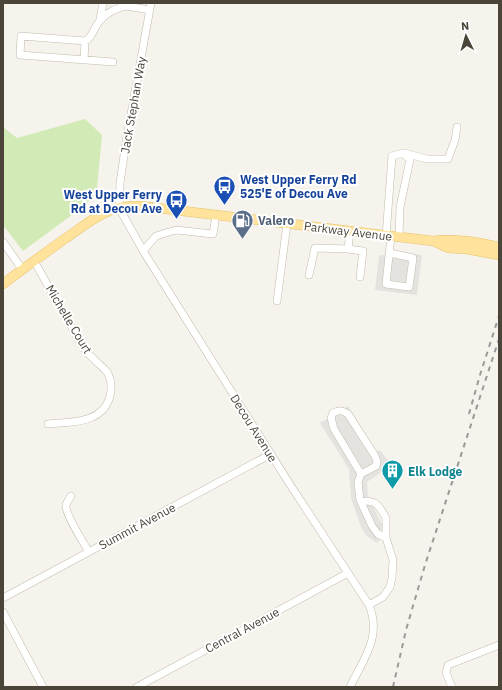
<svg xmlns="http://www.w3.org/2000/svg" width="502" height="690" font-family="'IBM Plex Sans',sans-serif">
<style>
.green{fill:#d2eab5}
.parking{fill:#e5e3e0}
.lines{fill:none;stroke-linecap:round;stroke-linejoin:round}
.minor-casing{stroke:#c2bbae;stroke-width:8}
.major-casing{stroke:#e6c16a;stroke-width:10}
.minor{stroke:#fff;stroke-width:7}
.major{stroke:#ffe39c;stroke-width:9}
.rail{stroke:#9a9a9a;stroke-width:2;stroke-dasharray:5 5;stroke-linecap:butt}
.labels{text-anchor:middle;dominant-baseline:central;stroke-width:4;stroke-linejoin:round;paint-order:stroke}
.street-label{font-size:12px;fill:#4b4439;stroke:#fff}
.transit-label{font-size:12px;font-weight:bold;fill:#164399;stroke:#fff;text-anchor:start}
.service-label{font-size:12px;font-weight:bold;fill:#4e5e75;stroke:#fff;text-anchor:start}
.culture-label{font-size:12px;font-weight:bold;fill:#0d838f;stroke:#fff;text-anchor:start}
</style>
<rect width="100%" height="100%" fill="#f6f3ec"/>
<!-- green -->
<path class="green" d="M85,119l17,16 -5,53 1,5 -18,16 -57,42 -20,-26v-98l14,11z"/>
<!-- parking -->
<path class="parking" d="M397,251l25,4 -5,40 -42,-5 4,-34z
M348,406l28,45 4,-1 9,12 -2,6 -20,14 1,15 16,31 -4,3 2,7 -5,5 -10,-7 -6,-9 -10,-29 -2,-29 -29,-46z"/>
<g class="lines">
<defs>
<path id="minor" d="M151,3l-25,139 -6,41 -1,25 26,46 144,229 80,122c13,32 -5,53 -19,82
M122,5l4,1 24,4
M100,19l3,-16
M84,60l1,-19
M113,62l-93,-7 1,-19 64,5c6,-3 7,-7 10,-13 7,-13 17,-19 31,-22
M404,153l23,6h21l7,-19 2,-13
M350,231l-2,18 15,2 -3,26
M386,236l6,-80 11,-3 7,7 -10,47 -1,30
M3,242l19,27
M143,251l13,-15 13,-4 7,-2 37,4 3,-19
M390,253l23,5 -4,29 -23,-3 5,-48
M34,261l48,84c3,6 7,10 12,14 4,5 9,8 13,13 4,7 5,16 3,24 -7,28 -39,26 -62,28
M309,275l6,-27 33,1
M277,301l10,-77
M361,474l-27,-45 -3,-11 2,-5c6,-3 9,-3 15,1l27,42 2,5 -1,5 -15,8 -3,8 2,18 12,26 6,8 8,4
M71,496c-2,3 -4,6 -5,9 -1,9 17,37 23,47
M361,502l7,-1 7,2 5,5 6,10v20l7,22 -1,18 -2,9 -7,10 -14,8
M3,598l268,-144
M3,612l40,75
M137,687l211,-114
M452,687l-6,-14 2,-8 51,-20"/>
<path id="major" d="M433,241l11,5 5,2 17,1 33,6
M3,284c21,-16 42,-31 63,-46 15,-10 30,-23 48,-29 9,-3 18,-3 27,-3l292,35c22,-3 45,1 66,6"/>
</defs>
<!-- minor casing -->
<use href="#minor" class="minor-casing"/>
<!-- major casing -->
<use href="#major" class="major-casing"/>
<!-- minor -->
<use href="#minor" class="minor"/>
<!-- major -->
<use href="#major" class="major"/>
<!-- rail -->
<path class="rail" d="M469,414l11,-39 19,-59
M393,687l13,-57 19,-65 74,-226"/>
</g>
<!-- icons -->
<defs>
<symbol id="bus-pin" viewBox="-11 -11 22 30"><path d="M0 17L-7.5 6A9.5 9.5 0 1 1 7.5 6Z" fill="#1a4fb4" stroke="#fff"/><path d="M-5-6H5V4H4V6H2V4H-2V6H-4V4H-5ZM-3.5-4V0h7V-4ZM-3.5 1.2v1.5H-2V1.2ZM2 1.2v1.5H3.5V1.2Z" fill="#fff"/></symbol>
<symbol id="fuel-pin" viewBox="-11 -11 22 30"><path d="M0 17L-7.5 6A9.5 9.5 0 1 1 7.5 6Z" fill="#5c6f8a" stroke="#fff"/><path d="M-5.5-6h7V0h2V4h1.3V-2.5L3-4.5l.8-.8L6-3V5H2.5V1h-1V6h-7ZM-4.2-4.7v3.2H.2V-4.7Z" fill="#fff"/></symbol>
<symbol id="building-pin" viewBox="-11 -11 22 30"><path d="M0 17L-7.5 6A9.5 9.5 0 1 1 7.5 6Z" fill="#0f9aa8" stroke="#fff"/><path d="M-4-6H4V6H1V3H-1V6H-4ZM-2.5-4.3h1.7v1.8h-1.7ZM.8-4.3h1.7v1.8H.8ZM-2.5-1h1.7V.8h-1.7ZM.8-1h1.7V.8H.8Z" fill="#fff"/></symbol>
</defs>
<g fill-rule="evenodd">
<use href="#bus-pin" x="212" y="174" width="25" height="34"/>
<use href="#bus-pin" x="164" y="188" width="25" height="34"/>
<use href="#fuel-pin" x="230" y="208" width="25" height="34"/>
<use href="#building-pin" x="380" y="458" width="25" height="34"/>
</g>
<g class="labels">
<!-- street labels -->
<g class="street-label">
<text transform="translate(133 105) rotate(-80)">Jack Stephan Way</text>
<text transform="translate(348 231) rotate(7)">Parkway Avenue</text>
<text transform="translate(69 319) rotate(59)">Michelle Court</text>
<text transform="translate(254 428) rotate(58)">Decou Avenue</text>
<text transform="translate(137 526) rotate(-28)">Summit Avenue</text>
<text transform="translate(242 630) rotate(-28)">Central Avenue</text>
</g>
<!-- transit labels -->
<g class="transit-label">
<text x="240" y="179">West Upper Ferry Rd<tspan x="240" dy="14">525'E of Decou Ave</tspan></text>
<text x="162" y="194" text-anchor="end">West Upper Ferry<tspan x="162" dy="14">Rd at Decou Ave</tspan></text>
</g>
<!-- service labels -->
<g class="service-label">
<text x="258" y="220">Valero</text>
</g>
<!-- culture labels -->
<g class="culture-label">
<text x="408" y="471">Elk Lodge</text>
</g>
</g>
<!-- border -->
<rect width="502" height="690" fill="none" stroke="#4b4439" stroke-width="8"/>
<!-- north arrow -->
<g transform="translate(466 36) rotate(355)" stroke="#ffffff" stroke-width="3" paint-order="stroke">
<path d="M0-3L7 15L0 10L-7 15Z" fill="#4b4439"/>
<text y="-6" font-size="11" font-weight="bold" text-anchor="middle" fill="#4b4439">N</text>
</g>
</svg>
